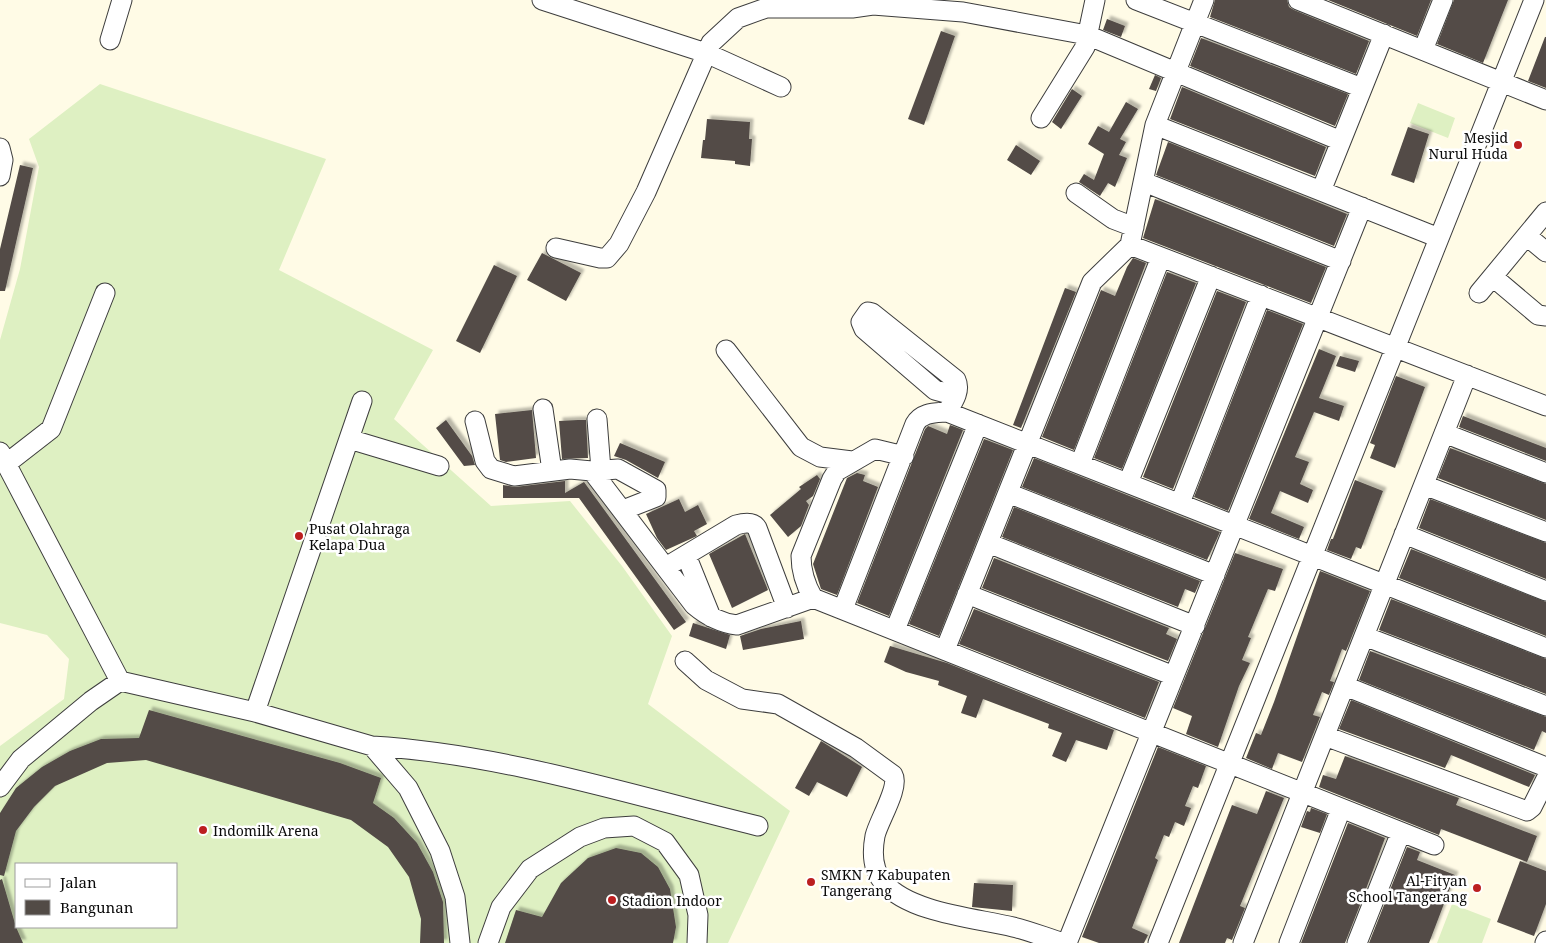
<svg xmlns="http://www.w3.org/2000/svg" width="1546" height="943" font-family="'Noto Serif',serif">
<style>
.pitch{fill:#def0c2;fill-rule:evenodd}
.building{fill:#524b46;filter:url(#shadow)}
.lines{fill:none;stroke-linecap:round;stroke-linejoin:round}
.minor-casing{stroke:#3d3d3d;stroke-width:21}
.minor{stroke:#fff;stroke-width:19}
.poi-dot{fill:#bc1f20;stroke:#fff;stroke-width:2}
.labels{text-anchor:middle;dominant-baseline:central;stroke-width:5;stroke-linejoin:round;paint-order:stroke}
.poi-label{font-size:14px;fill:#0a0a0a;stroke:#fff;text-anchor:start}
</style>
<defs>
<filter id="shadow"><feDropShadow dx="3.5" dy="-3.5" stdDeviation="1" flood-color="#0004"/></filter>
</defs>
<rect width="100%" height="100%" fill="#fffbe6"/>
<!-- pitch -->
<path class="pitch" d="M100,84l226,75 -47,111 154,80 -39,69 97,87 79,-5 52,65 50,70 -24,68 142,107 -62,132h-728v-197l64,-47 5,-40 -22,-24 -47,-12v-283l20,-71 19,-102 -10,-28zM16,864h160v63h-160z
M1418,103l37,15 -7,20 -38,-15z
M1452,904l39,15 -9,24h-45z"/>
<!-- building -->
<path class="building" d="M1215,0h72l2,7 5,3 75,31 -13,33 -146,-57z
M1328,0h103l-14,36z
M1454,0h54l-25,63 -46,-19z
M1107,19l18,7 -4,11 -18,-7z
M941,31l14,5 -31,89 -16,-6z
M1545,37h1v51l-18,-7z
M1201,38l147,56 -13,32 -145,-60z
M1155,75l6,3 -5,13 -7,-2z
M1182,87l144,60 -11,29 -145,-57z
M1072,89l10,7 -21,33 -9,-7z
M1126,102l12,7 -18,30 6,3 -7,13 8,3 -12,29 -7,-4 -8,13 -21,-14 5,-8 10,6 10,-26 -16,-10 10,-18 11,6z
M707,119l43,3 -1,17h3l-2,27 -15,-2v-3l-34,-3 2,-18h2z
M1408,127l21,7 -15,49 -23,-8z
M1168,142l179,72 -13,32 -178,-71z
M1016,145l24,16 -9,14 -24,-15z
M20,165l13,3 -28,123h-5v-42z
M1155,199l171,68 -15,36 -168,-65z
M542,253l39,20 -15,28 -39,-21z
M1133,258l13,5 -72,187 -32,-13 59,-147 14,6 12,-29z
M494,265l23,11 -37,77 -24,-12z
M1167,272l29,11 -74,186 -28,-11z
M1065,288l11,4 -55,136 -8,-3z
M1217,291l29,11 -73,187 -30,-12z
M1267,310l36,14 -75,187 -34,-14z
M1319,349l17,7 -17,42 25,8 -5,15 -25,-9 -19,45 14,5 -9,22 13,6 -5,13 -28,-12 -9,22 33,14 -5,12 -50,-20z
M1340,356l19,5 -4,11 -19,-6z
M1396,376l29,11 -30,81 -25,-10 5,-13 -5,-2z
M532,410l4,48 -30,4 -6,-2 -5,-46z
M1463,416l83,32v13l-87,-34z
M446,420l26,36 3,9 -11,1 -28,-38z
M578,420h8l2,38 -26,1 -3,-38z
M950,425l13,5 -74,186 -32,-13 68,-174 3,-3 19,8z
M984,439l29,11 -74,186 -30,-12z
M620,443l45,19 -7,16 -32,-18 -12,-4z
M1450,448l96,36v36l-108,-42z
M1034,458l186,74 -13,28 -185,-73z
M857,473l8,2 -2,6 15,6 -41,108 -16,-6 -8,-25 34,-86z
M817,475l3,4 -7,17 -7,5 3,4 -8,21 -13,11 -18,-22 31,-26 -2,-2z
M1355,480l28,11 -22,58 -5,-2 -5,12 -24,-9 4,-11h2z
M565,481v12l19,-11 102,140 -12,8 -95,-132h-76v-13l12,2z
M679,499l6,13 13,-7 9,19 -13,7 3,5 -31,14 -9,-12 -11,-24z
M1430,499l116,44v36l-127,-51z
M1014,507l186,74 -5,12 -10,-4 -7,18 -176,-70z
M745,534l23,56 -36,18 -23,-54z
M1411,549l135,53v34l-147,-58z
M1235,553l48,16 -8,22 -7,-2 -20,48 3,1 -9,22 8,3 -11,23 -21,61 -32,-13 6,-18 -19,-8z
M994,558l175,70 -3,6 11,5 -9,22 -186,-73z
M1320,571l50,20 -24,60 -4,-2 -12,32 4,1 -5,13 -7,-3 -9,23 7,2 -18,45 -24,-9 -6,16 -26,-11 10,-25 5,2 13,-33z
M1391,599l155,60v35l-167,-64z
M974,609l185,73 -14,36 -186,-74z
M801,621l3,18 -61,11 -3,-14 21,-7z
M693,623l37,12 -4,14 -37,-13z
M890,646l57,17 167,67 -7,20 -31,-10 -10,22 -14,-6 10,-23 -14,-5 1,-4 -66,-25 -7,19 -15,-5 6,-17 -29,-11 1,-4 -33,-9 -22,-10z
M1370,651l176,66v16l-4,-2 -8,19 -175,-70z
M1351,700l184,75 -6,12 -78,-32 -6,13 -106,-39z
M149,710l191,53 41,15 -8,25 21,15 23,25 16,29 10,30 1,41h-24l1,-24 -12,-42 -21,-30 -37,-27 -205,-60 -39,3 -52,23 -21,21 -18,24 -12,45 -4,-1v-62l16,-25 26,-21 28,-16 31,-12 38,-1z
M821,741l41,26 -15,30 -30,-15 -8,14 -14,-8z
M1158,747l48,19 -8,22 -5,-2 -8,20 6,2 -7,18 -9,-4 -6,15 -5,-2 -9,23 3,2 -26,68 16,7 -4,8h-45l-17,-6z
M1345,756l114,42 -3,7 81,31 -10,26 -86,-33 -2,6 -120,-48 4,-12 13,4z
M1266,791l18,7 -44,108 5,2 -13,32 -5,-2 -2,5h-46l53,-138 25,9z
M1311,808l16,6 -7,19 -19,-6 6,-16 3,1z
M1348,823l37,15 -25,67 -15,38h-44z
M1407,847l13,5 -3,8 38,15 -26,68h-60z
M616,848l25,5 17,14 12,22 6,38 -3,16h-168l11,-33 26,7 19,-34 27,-25z
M1520,861l26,10v33l-12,32 -37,-14z
M2,879l14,48 7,16h-23v-63z
M974,883l39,2 -1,26 -40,-4z"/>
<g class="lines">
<defs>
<path id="minor" d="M542,0l164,53 75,34
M874,0l-1,5 90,7 124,23 254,106
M1136,0l226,88
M1298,0l248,100
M110,40l12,-40
M1423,50l20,-50
M1041,118l44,-71 10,-47
M1155,125l284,113
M0,148l3,12 -3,16
M1144,182l197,79
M1321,191l63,-157
M1076,193l37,26 21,8
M1527,236l19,16
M1130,245l416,161
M556,248l44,10h7l12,-14 27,-52 65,-149 27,-25 28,-10h86l21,-3
M1493,277l45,38 8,1
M1479,293l67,-81
M726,350l75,97 19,10 32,4
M543,409l9,62
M947,412c6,-10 14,-21 9,-32l-84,-67 -4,-1 -7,10 3,7 71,61 11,3 11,-10
M597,419l4,51
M475,421l10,40 6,8 23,7 56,-7 22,2 102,134c13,11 26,18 43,20l76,-27 621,247
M1444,433l102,40
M349,439l90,27
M0,452l120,229
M6,464l45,-35 54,-136
M1080,464l81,-207
M592,471l26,-2 38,21v7l-33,13
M1128,483l83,-207
M1424,485l122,47
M1008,493l207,82
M1180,503l81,-208
M1404,534l142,57
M988,543l207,83
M686,555l25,62
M666,567l70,-42c7,-2 17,-4 21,3l30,80
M967,594l207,82
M813,598c-8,-14 -12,-26 -12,-42l31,-77 5,-8 38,-22 29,7
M843,609l72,-185c7,-12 20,-11 32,-12l599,236
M895,630l83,-206
M1364,636l182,70
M945,650l147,-368 38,-37 25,-120 49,-125
M685,661l21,19 36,19 36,5 78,44 37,27c7,12 -15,47 -18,61 -3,16 -3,34 9,47 26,30 92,35 129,44 17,4 34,11 51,16
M1345,686l201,81
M255,712l107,-311
M1325,736l202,75 5,-4 14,-28
M372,746c131,8 259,49 386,80
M0,787l21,-28 70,-58 29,-20 135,31 117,34 36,42 32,63 15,46 5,46
M488,943l13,-36 29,-38 50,-32 24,-9 30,-2 31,16 24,33 9,40 -1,28
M1067,943l295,-736
M1158,943l376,-943
M1243,943l224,-568
M1289,943l52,-134
M1357,943l44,-111
M1545,943l1,-2"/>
</defs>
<!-- minor casing -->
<use href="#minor" class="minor-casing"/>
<!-- minor -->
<use href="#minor" class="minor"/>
</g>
<!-- markers -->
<g class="poi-dot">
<circle cx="1518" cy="145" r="5"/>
<circle cx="299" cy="536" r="5"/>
<circle cx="203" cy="830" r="5"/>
<circle cx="811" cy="882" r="5"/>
<circle cx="1477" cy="888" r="5"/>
<circle cx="612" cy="900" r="5"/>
</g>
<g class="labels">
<!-- poi labels -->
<g class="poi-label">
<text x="1508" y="137" text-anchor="end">Mesjid<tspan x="1508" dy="16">Nurul Huda</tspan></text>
<text x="309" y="528">Pusat Olahraga<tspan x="309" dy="16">Kelapa Dua</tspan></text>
<text x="213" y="830">Indomilk Arena</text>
<text x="821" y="874">SMKN 7 Kabupaten<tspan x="821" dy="16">Tangerang</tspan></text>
<text x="1467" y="880" text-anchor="end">Al-Fityan<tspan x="1467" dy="16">School Tangerang</tspan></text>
<text x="622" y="900">Stadion Indoor</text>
</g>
</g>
<!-- legend -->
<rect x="15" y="863" width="162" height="65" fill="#ffffff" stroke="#9d9d9d"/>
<rect x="25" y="879" width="25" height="8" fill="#ffffff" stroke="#9d9d9d"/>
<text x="60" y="888" font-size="15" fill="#0a0a0a">Jalan</text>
<rect x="25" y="900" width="25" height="15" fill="#524b46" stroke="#9d9d9d"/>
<text x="60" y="913" font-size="15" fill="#0a0a0a">Bangunan</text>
</svg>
